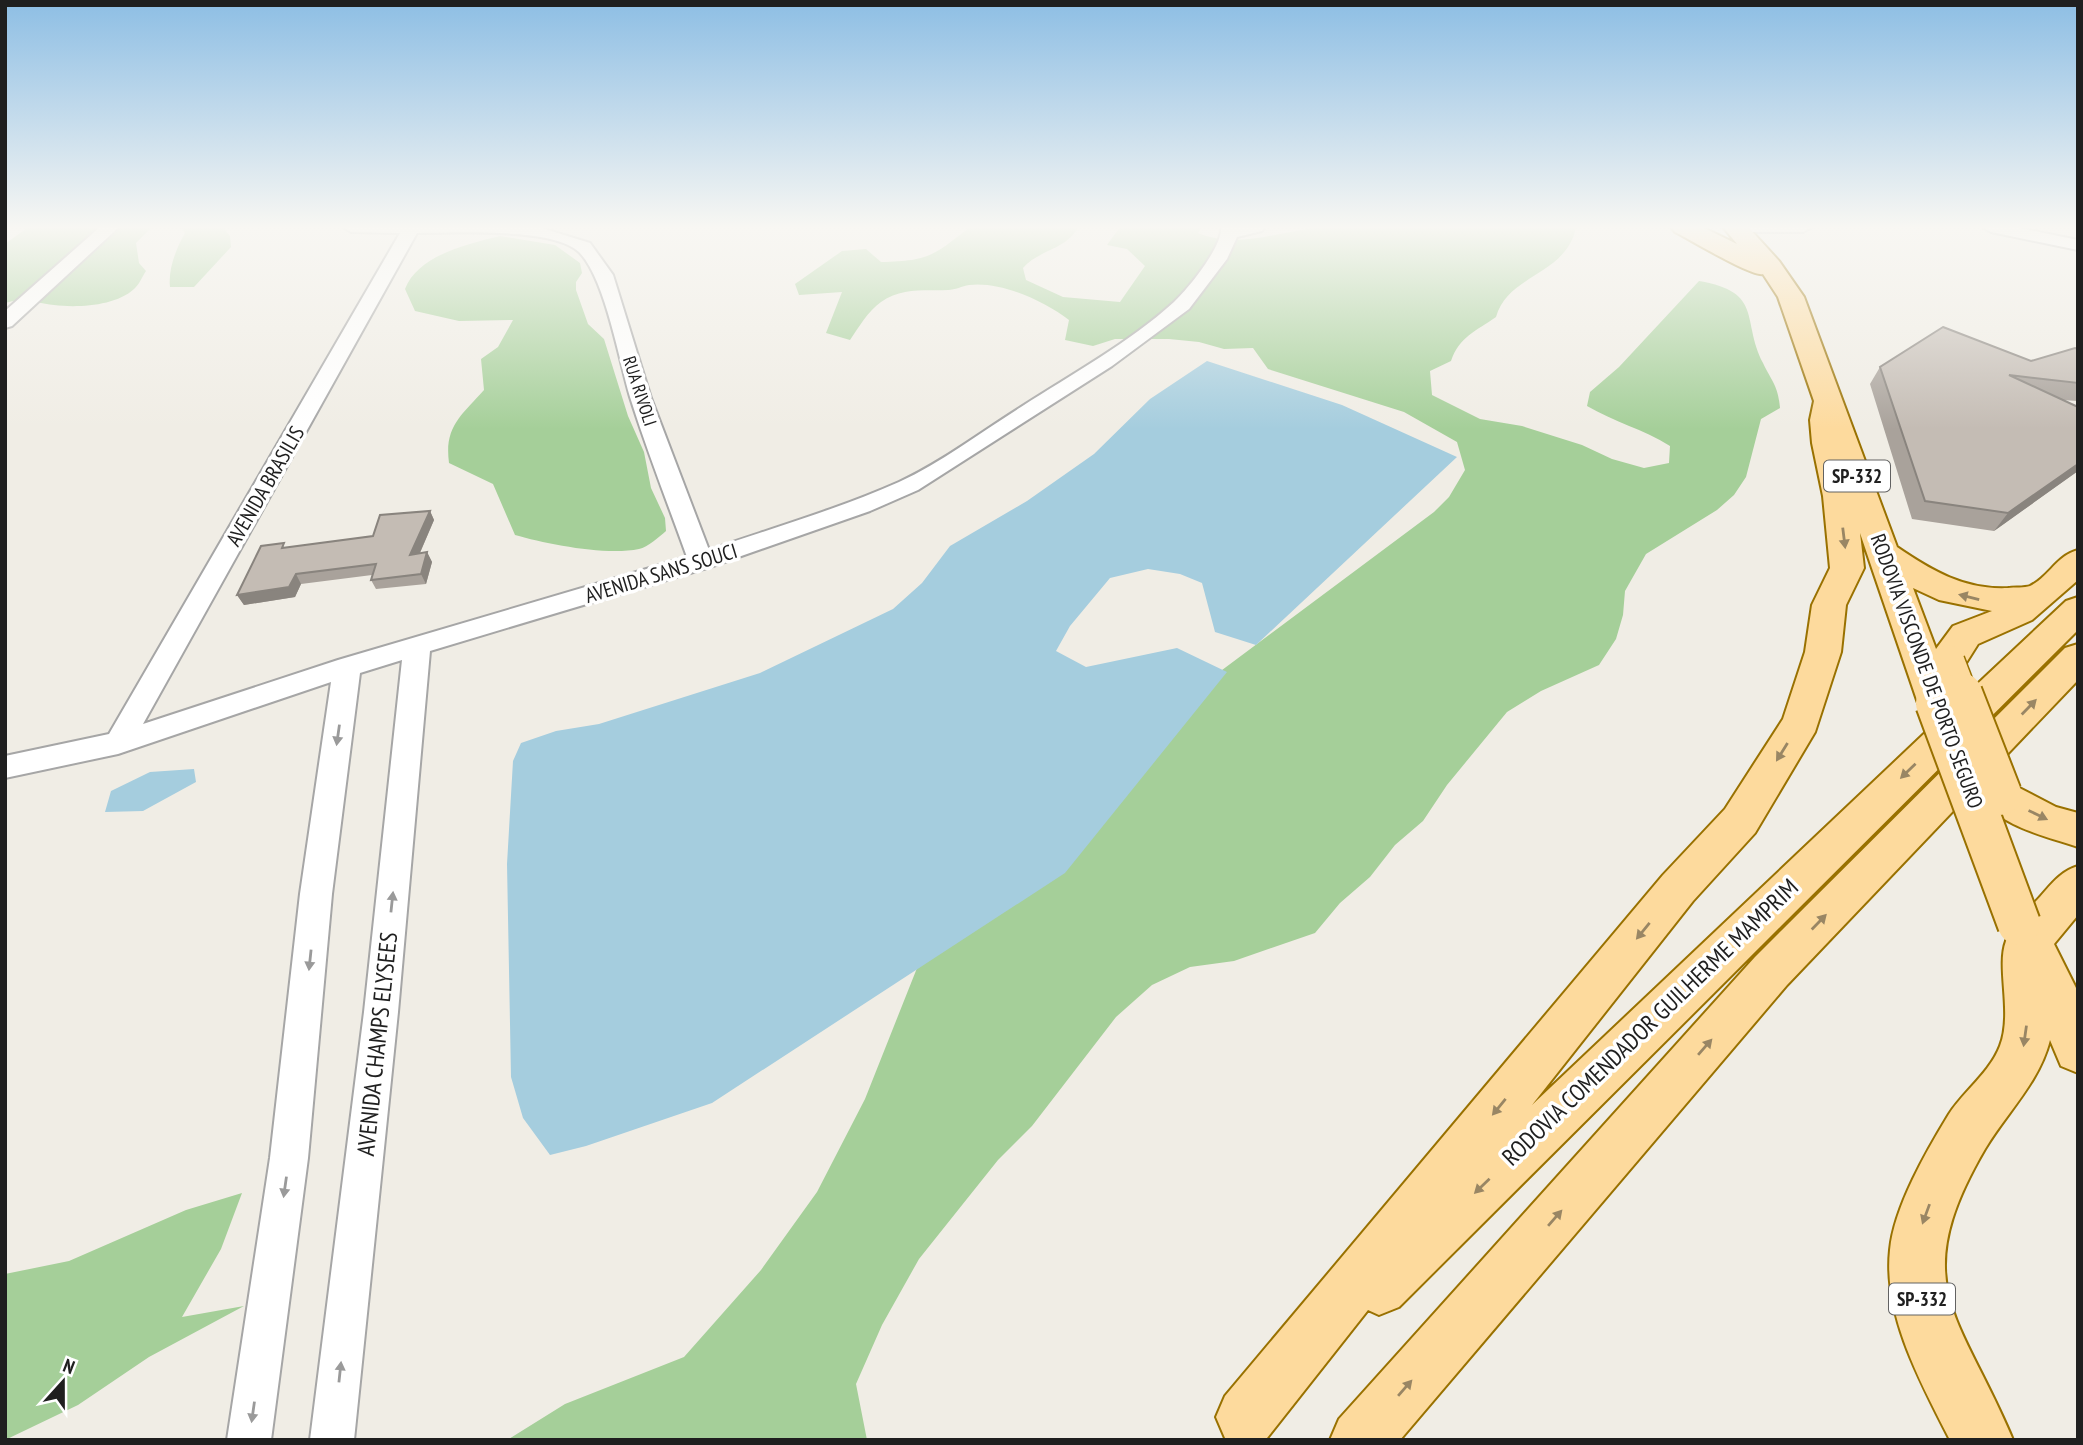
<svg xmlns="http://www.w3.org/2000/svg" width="2083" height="1445" font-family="'PT Sans Narrow',sans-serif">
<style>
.forest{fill:#a5cf99}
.water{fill:#a5cdde}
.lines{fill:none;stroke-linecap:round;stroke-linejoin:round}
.minor-casing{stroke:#a6a6a6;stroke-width:4}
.primary-casing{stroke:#997100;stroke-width:4}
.minor{fill:#fff;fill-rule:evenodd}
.primary{fill:#fdda9d;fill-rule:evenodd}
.primary-bridge-far1-casing{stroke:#997100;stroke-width:36;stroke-linecap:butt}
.primary-bridge-casing{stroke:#997100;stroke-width:46;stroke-linecap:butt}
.primary-bridge-far1{stroke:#fdda9d;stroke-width:33}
.primary-bridge{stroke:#fdda9d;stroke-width:42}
.wall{fill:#a9a29b}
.shaded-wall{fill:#89847e}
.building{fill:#c4bcb4;stroke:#89847e;stroke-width:2}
.oneway{fill:#998664}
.oneway2{fill:#9a9a9a}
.labels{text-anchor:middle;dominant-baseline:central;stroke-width:7;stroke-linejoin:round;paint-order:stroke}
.far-street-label{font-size:18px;fill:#1f1f1f;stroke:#fff}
.shield{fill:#fff;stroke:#626262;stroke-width:2}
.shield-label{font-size:19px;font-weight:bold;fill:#1f1f1f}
.street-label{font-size:21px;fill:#1f1f1f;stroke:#fff}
.near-street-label{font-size:24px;fill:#1f1f1f;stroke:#fff}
</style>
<rect width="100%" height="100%" fill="#f0ede5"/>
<!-- forest -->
<path class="forest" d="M5,227h147l-16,16 3,20 7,8c-4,6 -7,14 -12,18 -18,17 -57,19 -80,16 -17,-2 -32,-8 -49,-2v-59l22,-16z
M181,227h42l7,9 1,11 -37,40h-24c-2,-18 6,-38 15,-54z
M970,227h108c-10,22 -40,23 -55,41l3,12 37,17 57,5 25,-36 -18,-17 -20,-4 13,-18h82l-4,6c42,17 83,-3 126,-6 83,-5 169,0 252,0 -9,48 -68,47 -80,90 -20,14 -37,20 -45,44l-21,10 2,24 48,24 42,7 60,19 30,14 32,9 25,-5 1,-17c-27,-17 -56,-24 -83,-40l3,-14 29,-25 80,-86c65,11 42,39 64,82 9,19 15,22 17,45l-19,11 -15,58 -12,18 -17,15 -71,44 -21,37 -2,24 -7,24 -17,26 -58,26 -34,21 -60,73 -24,36 -28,24 -25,32 -30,26 -25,30 -81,28 -44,6 -38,18 -36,32 -84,109 -34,34 -79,99 -37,66 -26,59 11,56h-360l58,-36 119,-47 77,-87 56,-78 48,-93 56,-141 100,-138 413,-308 15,-15 16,-27 -8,-28 -53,-30 -136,-43 -15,-21 -29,1 -25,-7 -30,-3h-54l-22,7 -28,-6 4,-20c-25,-19 -68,-39 -100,-35 -7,1 -14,5 -21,5 -24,1 -46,-3 -67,12 -13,9 -22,25 -31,38l-24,-7 16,-41 -43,3 -4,-11 47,-33 24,-2 15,13c49,-1 53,-7 89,-35z
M500,236l55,9 25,18 2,10 -6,9v8l12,34 16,15 24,77 16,36 7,36 14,30 1,13c-7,6 -18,16 -27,18 -33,7 -92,-5 -124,-14l-22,-51 -44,-21c-5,-37 13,-48 35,-73l-3,-31 17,-12 15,-27 -54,1 -44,-10 -10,-22c13,-34 63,-45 95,-53z
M242,1193l-21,56 -39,68 62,-11 -95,51 -71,48 -73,35v-166l64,-13 117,-51z"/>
<!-- water -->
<path class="water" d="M1207,361l135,44 115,52 -201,188 -41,-13 -13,-49 -22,-9 -32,-5 -38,9 -40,48 -14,25 30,16 91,-19 50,24 -162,201 -353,230 -126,43 -36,9 -27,-37 -12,-41 -4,-213 6,-103 8,-18 35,-12 43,-7 161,-51 133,-64 29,-26 28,-37 77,-45 67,-47 56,-55z
M194,769l2,13 -53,29 -38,1 6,-21 39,-19z"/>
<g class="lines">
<defs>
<path id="minor" d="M100,227h19l-107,99 -7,2v-17z
M343,227h195l52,16 23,32 38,123 58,152c64,-22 129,-41 190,-68 43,-20 82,-50 122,-75 51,-33 108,-64 153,-105 14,-13 49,-56 47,-75h44l-3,4 -25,6 -10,22 -38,50 -77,57 -194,124 -48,21 -160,56 -280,84 -32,361 -44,428h-44l54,-428 38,-352 -42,13 -28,221 -24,264 -37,282h-44l43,-282 30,-264 31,-212 -213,72 -113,24v-22l104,-22 291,-501 -49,-1zM417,233c36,0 136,-6 162,19 26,26 40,108 51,145 17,54 38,107 57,160l-349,103 -195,64z
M1733,227h79l-9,5h-61z
M1982,227h33l63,13v10l-87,-18z"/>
<path id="primary" d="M1671,227h31l35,17 -14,-17h25l31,34 25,36 93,250c35,24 68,43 111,41 6,-1 17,0 22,-2 19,-9 26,-30 48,-36v30l-46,40 -54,24 -17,27 -16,3 10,31 111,-104 12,-4v33l-679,677 -20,8 -11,-5 -101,128 -38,2 -4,-2 -9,-21 9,-21 438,-521 62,-66 58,-90 22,-67 7,-47 18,-37 -7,-72 -11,-53 -2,-23 4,-19 -36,-104 -15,-23c-11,3 -72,-34 -88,-42zM1860,533l58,170 6,10 13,4 8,-3 -413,391 161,-204 62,-68 60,-101 26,-80 5,-47 18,-37zM1913,588l26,12 53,11 -39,15 -17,23z
M2078,644v36l-291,305 -387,455h-70l9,-21 416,-462 310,-309z
M2000,778l56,29 22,6v34c-32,-11 -82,-21 -98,-53l6,-11z
M2078,866v49l-24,29 24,48v81l-17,-7 -11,-26c-11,43 -43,72 -65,109 -80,137 -24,166 28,291h-63c-29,-57 -67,-125 -60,-190 4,-43 37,-100 59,-136 15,-23 41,-42 51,-68 13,-33 -4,-79 6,-105 5,-17 21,-30 32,-42 13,-14 21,-27 40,-33z"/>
</defs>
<!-- minor casing -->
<use href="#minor" class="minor-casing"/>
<!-- primary casing -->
<use href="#primary" class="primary-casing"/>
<!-- minor -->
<use href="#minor" class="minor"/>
<!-- primary -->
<use href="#primary" class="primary"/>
<defs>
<path id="primary-bridge-far1" d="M1948,662l13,34"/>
<path id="primary-bridge" d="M1961,694l39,100
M1937,703l82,221"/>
</defs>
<!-- primary-bridge-far1 casing -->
<use href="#primary-bridge-far1" class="primary-bridge-far1-casing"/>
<!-- primary-bridge casing -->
<use href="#primary-bridge" class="primary-bridge-casing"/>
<!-- primary-bridge-far1 -->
<use href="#primary-bridge-far1" class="primary-bridge-far1"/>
<!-- primary-bridge -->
<use href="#primary-bridge" class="primary-bridge"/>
</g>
<!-- wall -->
<path class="wall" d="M2078,349v52l-17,-1 17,7v64l-84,60 -82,-12 -42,-135 10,-17 151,-6z
M430,511l4,9 -14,33 7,-1 5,10 -6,22 -50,5 -5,-9 1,-5 -71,9 -6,13 -51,8 -7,-10 50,-47 86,-12z"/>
<!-- shaded-wall -->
<path class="shaded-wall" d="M2078,464v7l-84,60 14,-18z
M430,511l4,9 -19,44 -5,-9z
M427,552l5,10 -6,22 -5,-10z
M296,574l5,10 -6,13 -51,8 -7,-10z"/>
<!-- building -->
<path class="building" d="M1943,327l88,34 44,-13 3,1v34l-69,-8 69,32v57l-70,49 -83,-12 -45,-134z
M430,511l-20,44 17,-3 -6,22 -50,6 5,-16 -80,10 -7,13 -52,8 24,-49 23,-3 -2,5 91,-12 7,-21z"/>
<!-- one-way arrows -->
<defs><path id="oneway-solid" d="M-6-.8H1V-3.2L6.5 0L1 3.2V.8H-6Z" transform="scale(1.75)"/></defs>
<g class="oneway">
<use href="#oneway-solid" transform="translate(1844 538) rotate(83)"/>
<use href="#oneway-solid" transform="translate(1969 597) rotate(-166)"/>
<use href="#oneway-solid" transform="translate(2029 707) rotate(-46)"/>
<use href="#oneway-solid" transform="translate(1782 752) rotate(122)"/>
<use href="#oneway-solid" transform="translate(1908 771) rotate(136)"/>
<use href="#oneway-solid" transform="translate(2038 815) rotate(26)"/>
<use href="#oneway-solid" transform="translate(1819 922) rotate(-46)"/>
<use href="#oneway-solid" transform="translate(1643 931) rotate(129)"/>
<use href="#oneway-solid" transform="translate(2025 1036) rotate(98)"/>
<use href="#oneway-solid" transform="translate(1705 1047) rotate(-49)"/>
<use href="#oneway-solid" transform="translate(1499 1107) rotate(129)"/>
<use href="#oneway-solid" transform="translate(1482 1186) rotate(136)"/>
<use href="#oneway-solid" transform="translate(1926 1214) rotate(110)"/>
<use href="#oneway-solid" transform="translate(1555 1218) rotate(-49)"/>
<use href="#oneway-solid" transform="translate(1405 1388) rotate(-49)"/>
</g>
<g class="oneway2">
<use href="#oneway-solid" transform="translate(338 735) rotate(98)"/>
<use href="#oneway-solid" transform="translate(392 902) rotate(-84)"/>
<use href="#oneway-solid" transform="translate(310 960) rotate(96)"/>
<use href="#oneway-solid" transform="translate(285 1187) rotate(98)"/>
<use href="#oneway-solid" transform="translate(340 1372) rotate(-84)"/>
<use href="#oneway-solid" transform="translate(253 1412) rotate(98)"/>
</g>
<!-- sky -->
<linearGradient id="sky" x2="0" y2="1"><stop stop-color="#8dbee4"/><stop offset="0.53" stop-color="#f8f7f3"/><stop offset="1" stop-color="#f8f7f3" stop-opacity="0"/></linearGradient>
<rect width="2083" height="429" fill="url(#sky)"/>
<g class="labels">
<!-- far-street labels -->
<g class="far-street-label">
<text transform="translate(640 391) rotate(72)">RUA RIVOLI</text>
</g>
<!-- shield labels -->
<g class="shield">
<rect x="1824" y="460.5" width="66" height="31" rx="5"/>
<rect x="1889" y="1283.5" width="66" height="31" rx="5"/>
</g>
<g class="shield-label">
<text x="1857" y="476">SP-332</text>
<text x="1922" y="1299">SP-332</text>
</g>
<!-- street labels -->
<g class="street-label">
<text transform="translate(265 486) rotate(-60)">AVENIDA BRASILIS</text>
<text transform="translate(661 573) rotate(-17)">AVENIDA SANS SOUCI</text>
<text transform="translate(1927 671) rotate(70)">RODOVIA VISCONDE DE PORTO SEGURO</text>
</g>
<!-- near-street labels -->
<g class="near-street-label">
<text transform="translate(1650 1022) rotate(-44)">RODOVIA COMENDADOR GUILHERME MAMPRIM</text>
<text transform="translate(377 1044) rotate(-84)">AVENIDA CHAMPS ELYSEES</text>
</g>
</g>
<!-- border -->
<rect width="2083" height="1445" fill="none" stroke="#1f1f1f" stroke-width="14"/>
<!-- north arrow -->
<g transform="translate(63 1382) rotate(21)" stroke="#ffffff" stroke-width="5" paint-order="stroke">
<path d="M0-5L12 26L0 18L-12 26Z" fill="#1f1f1f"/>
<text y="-10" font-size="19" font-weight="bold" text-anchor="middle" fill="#1f1f1f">N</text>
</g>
</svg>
